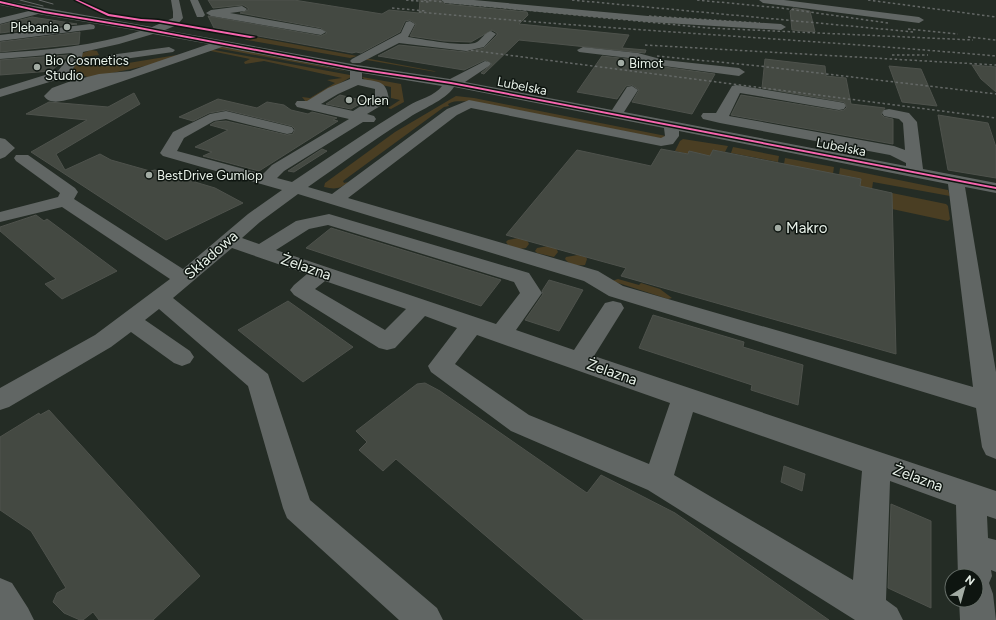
<svg xmlns="http://www.w3.org/2000/svg" width="996" height="620" font-family="Figtree,sans-serif">
<style>
.green{fill:#4a3e23}
.building{fill:#444942;stroke:#4e524c}
.lines{fill:none;stroke-linecap:round;stroke-linejoin:round}
.minor{fill:#616664;fill-rule:evenodd}
.tram{stroke:#646866;stroke-width:1}
.rail{stroke:#646866;stroke-width:1.5;stroke-dasharray:2.5 2.5;stroke-linecap:butt}
.cycleway-casing{stroke:#0e1510;stroke-width:3}
.cycleway{fill:#f766af;fill-rule:evenodd}
.poi-dot{fill:#a3aca4;stroke:#0e1510;stroke-width:1.5}
.labels{text-anchor:middle;dominant-baseline:central;stroke-width:3;stroke-linejoin:round;paint-order:stroke}
.far-poi-label{font-size:13px;fill:#e8f1e9;stroke:#0e1510;text-anchor:start}
.far-street-label{font-size:13px;fill:#e8f1e9;stroke:#0e1510}
.poi-label{font-size:15px;fill:#e8f1e9;stroke:#0e1510;text-anchor:start}
.street-label{font-size:15px;fill:#e8f1e9;stroke:#0e1510}
</style>
<rect width="100%" height="100%" fill="#242c25"/>
<!-- green -->
<path class="green" d="M240,37h15l102,19 -7,2 -103,-18z
M222,47l65,11 62,14 -133,-24z
M209,49l141,26 1,2 -45,25 -4,-5 8,1 25,-15 -8,-3 15,-2 -78,-17 -19,3 -1,-2 6,-3 -44,-9z
M91,50l6,1 2,4 -16,2v9l16,-2 3,2h8l73,-12 -24,9 -70,15 -4,-2 -8,2 -6,-3 5,-4h-5l8,-11 4,-7z
M365,58l69,13 2,1 -69,-12z
M362,77l39,7 3,18 -13,7 -3,-1 12,-8 -9,-2v-11l-24,-5z
M456,96l18,2 192,38 -2,3 -195,-38c-8,1 -15,-1 -21,3l1,2 -5,1 -101,74 1,2 4,-1c-9,8 -14,7 -24,5l1,-4 70,-51z
M683,139l45,7 -3,6 -12,-2 -3,6 -21,-4 -1,2 -13,-3 5,-10z
M733,147l46,9 -1,6 -47,-9z
M785,158l49,9 -1,7 -49,-10z
M840,168l108,22 2,6 -77,-14 -1,7 -12,-3 1,-7 -22,-4z
M892,193l54,11 2,2 2,13 -2,2 -56,-12z
M518,238l9,2 2,4 -3,4 -7,1 -11,-4 -2,-3 2,-2z
M548,246l8,2 2,4 -4,5 -17,-4 -2,-2 2,-3z
M578,255l8,2 1,2 -2,6c-7,1 -16,0 -20,-6l1,-2z
M618,279l21,6 2,-2 19,6 12,9 -4,1 -56,-18z"/>
<!-- building -->
<path class="building" d="M208,0h86l88,14 7,-4 30,3 1,-13h20l5,4 82,8 1,3 -9,9 110,11 -7,13 24,2 -1,3 -126,-13 -35,34 -3,-1 11,-9 -7,-4 -21,10 -86,-14 21,-11 67,7 18,-4 13,-13v-2l-5,-3 -21,12 -27,-1 -34,-5 6,-12 -6,-4 -5,1 -5,11 -39,21 -5,-1 -4,1 -138,-25 -6,-12 113,20 6,-3 -6,-5 -81,-15 8,-3v-2l-5,-3 -30,3z
M793,8l17,3 5,21 -23,-2 -2,-19z
M32,17l45,7 -77,9v-8z
M80,32l-1,12 -79,8v-10z
M69,55l-18,16 -51,4v-15z
M602,56l35,4 27,7 51,7 -23,40 -60,-12 7,-12 -7,-5 -6,1 -9,13 -40,-7z
M765,59l60,7 1,10 20,2 5,26 34,4 -4,6 3,3 9,2v25l-162,-29 10,-20 98,16 5,-1 3,-3 -3,-5 -82,-14z
M972,65l24,2v25l-15,-13z
M889,66l32,3 16,37 -35,-4z
M134,93l6,11 -84,50 9,16 35,-16 11,6 39,11 5,-1 60,18 28,15 -77,37 -135,-88 56,-32 -61,-6 23,-12 59,5z
M340,95l4,1 21,5 -14,8 -25,-5z
M218,99l39,9 10,-6 17,3 7,5 17,4 4,-2 25,6 -4,2 5,1 -79,50 -56,-15 9,-4 -17,-5 33,-17 -18,-5 5,-3 11,-1 61,14 6,-1 2,-5 -3,-3 -66,-16 -17,3 -16,8 -14,-4z
M938,115l50,8 8,24v31l-48,-8z
M322,149l5,2 -33,21 -6,-1z
M661,149l27,5 1,-3 21,5 3,-6 148,29 -1,7 32,7 4,161 -275,-78 5,-8 -120,-33 71,-85 74,16z
M36,215l8,6 3,-2 70,52 -55,28 -17,-15 11,-5 -56,-48v-4z
M331,228l170,52 -20,26 -175,-58z
M549,280l34,10 -24,41 -34,-11 18,-26 -1,-3z
M288,301l65,46 -50,35 -65,-52z
M653,315l91,27 -1,5 60,18 -5,40 -47,-15 1,-5 -113,-37z
M425,383l15,8 147,102 14,-18 74,38 154,107h-245l-188,-161 -13,12 -24,-21 8,-8 -11,-11 61,-47z
M49,410l151,166 -47,44h-54l-6,-8 -10,8h-3l-16,-7 -11,-11 4,-9 9,-5 -35,-57 -31,-21v-73l39,-24 1,2z
M784,466l21,8 -3,17 -21,-9z
M891,504l40,17v87l-43,-20z"/>
<g class="lines">
<!-- minor -->
<path class="minor" d="M0,0l152,27 21,-9v-6l-2,-12h8l4,18 -6,7 -12,5 192,35 93,14 35,-18 4,1 2,2 -2,2 -24,16 147,28 15,-23 5,-1 6,4 -14,22 282,54v-3l-16,-8 -170,-32 -17,-4 -2,-3 2,-3h13l16,-27 4,-1 103,17 5,1 2,3 -2,3 -5,1 -99,-17 -11,23 165,30 11,4 -2,-27 -4,-4 -15,-3 -2,-3 2,-3 5,-1 20,4 8,9 6,47 73,14v10l-31,-6 31,185v87l-10,-4 -4,-8 -6,-39 -367,-112 -25,-15 -286,-87 -38,28 -18,16 17,6 37,-23 33,-7 200,59 13,20 -26,37 58,20 31,-47 8,-2 8,2 3,5 -30,48 402,135v28l-9,-3 1,22 8,2v32l-5,-2 1,6 -3,7 4,11 3,26h-36l-1,-20h17v-24h-18l-2,-71 -66,-24 -4,119 11,8 6,12h-48l-207,-130 -137,-59 -80,-59 -3,-6 29,-38 -32,-12 -30,32 -8,2 -8,-2 -85,-53 -4,-5 4,-5 13,-11 -75,-26 -59,50 95,76 42,126 127,108 6,12h-44l-112,-102 -4,-10 -35,-122 -89,-77 -14,11 45,31 4,6 -4,6 -8,3 -8,-3 -43,-31 -20,15 -102,60 -9,3v-22l95,-53 75,-56 -108,-72 -62,15v-10l58,-15 2,-4 -44,-32 -2,-3 2,-3h12l47,33 3,4 -4,7 109,70 65,-55 34,-24 -119,-34 -3,-3 13,-21 37,-18 16,-3 66,16 2,3 -2,3 -5,1 -61,-15 -12,2 -30,17 -7,13 86,23 9,-9 77,-46 -52,-12 -2,-3 2,-3h10l21,-13 22,-9v-8l-128,-24 -151,52c-9,2 -21,6 -27,-3l8,-8 19,-7 28,-7 31,-3 79,-27 -56,-10 -34,10 -36,8 -1,5 -16,20 -66,20v-8l58,-18 14,-18 -72,6v-6c48,-3 95,-7 140,-22l-102,-17 -38,10v-6l29,-7 -29,-6zM362,73l80,13c-7,10 -23,13 -34,20 -39,24 -77,50 -116,76l-15,-4 7,-7 79,-49h11l2,-3 -2,-3 -7,-2 20,-12 2,-3c-3,-19 -10,-17 -27,-20zM358,85l17,4v8l-22,14 -32,-7 17,-10zM454,87l210,41 1,8 -4,2 -192,-38 -22,9 -115,85 -24,-7c33,-23 65,-47 99,-68 14,-10 38,-18 47,-32zM471,108l190,38 12,-2 6,-8v-5l269,53 25,203 -350,-101 -25,-15 -250,-73 109,-83zM328,225l186,57 6,11 -24,31 -220,-74 33,-21zM325,281l81,28 -21,21 -70,-41zM477,335l193,68 -21,61 -120,-49 -74,-51zM693,412l169,59 -9,109 -179,-105z
M190,0h8l7,15 -2,2h-6z
M441,0h33l174,16 133,8 5,3 -5,3 -133,-8 -203,-19z
M759,0h25l135,17 5,3 -5,3 -156,-20z
M242,6l5,3 -2,2 -15,2 91,16 5,3 -5,3 -110,-19 -5,-3 5,-3z
M410,21l5,3 -7,13c14,2 59,11 69,5 5,-3 7,-9 14,-11l5,3 -12,13 -18,4 -67,-8 -39,20h-8l-2,-2 2,-2 49,-26 5,-11z
M90,24l4,1 1,2 -1,2 -94,12v-6z
M169,47l6,3 -2,2 -63,9 -6,-3 6,-3z
M583,47l55,6 26,7 75,8 6,4 -6,4 -75,-10 -27,-7 -58,-7 -2,-2z
M0,138l5,1 10,9 -10,9 -5,2z
M0,578l12,5 16,25 6,12h-34z"/>
<!-- tram -->
<path class="tram" d="M20,0l23,6
M39,0l14,4"/>
<!-- rail -->
<path class="rail" d="M406,0l23,2
M424,0l284,28 265,12
M572,0l342,32
M697,0l84,8 107,15
M868,0l128,17
M392,8l34,3
M419,12c192,18 385,27 577,44
M649,16l111,7
M908,29l50,5
M968,37l28,3
M645,45l351,20
M461,49l535,69
M892,55h36
M657,56l102,10 237,28"/>
<defs>
<path id="cycleway" d="M75,0h3l31,14 32,5 17,1 98,17 -6,1 -92,-16 -17,-1 -33,-5z
M0,1l44,10 90,15 223,42 94,14 545,105v2l-545,-105 -94,-14 -223,-42 -90,-15 -44,-10z"/>
</defs>
<!-- cycleway casing -->
<use href="#cycleway" class="cycleway-casing"/>
<!-- cycleway -->
<use href="#cycleway" class="cycleway"/>
</g>
<!-- markers -->
<g class="poi-dot">
<circle cx="67" cy="27" r="4"/>
<circle cx="621" cy="63" r="4"/>
<circle cx="37" cy="67" r="4"/>
<circle cx="349" cy="100" r="4"/>
<circle cx="149" cy="175" r="4"/>
<circle cx="778" cy="228" r="4"/>
</g>
<g class="labels">
<!-- far-poi labels -->
<g class="far-poi-label">
<text x="59" y="27" text-anchor="end">Plebania</text>
<text x="45" y="60">Bio Cosmetics<tspan x="45" dy="15">Studio</tspan></text>
<text x="629" y="63">Bimot</text>
<text x="357" y="100">Orlen</text>
<text x="157" y="175">BestDrive Gumlop</text>
</g>
<!-- far-street labels -->
<g class="far-street-label">
<text transform="translate(522 86) rotate(11)">Lubelska</text>
<text transform="translate(841 147) rotate(11)">Lubelska</text>
</g>
<!-- poi labels -->
<g class="poi-label">
<text x="786" y="228">Makro</text>
</g>
<!-- street labels -->
<g class="street-label">
<text transform="translate(211 255) rotate(-41)">Składowa</text>
<text transform="translate(306 267) rotate(19)">Żelazna</text>
<text transform="translate(612 372) rotate(19)">Żelazna</text>
<text transform="translate(918 478) rotate(20)">Żelazna</text>
</g>
</g>
<!-- north arrow -->
<g transform="translate(964 588) rotate(37)"><circle r="19" fill="#0e1510" stroke="#656d67"/>
<path d="M0-3L7 15L0 10L-7 15Z" fill="#a3aca4"/>
<text y="-6" font-size="11" font-weight="bold" text-anchor="middle" fill="#e8f1e9">N</text>
</g>
</svg>
